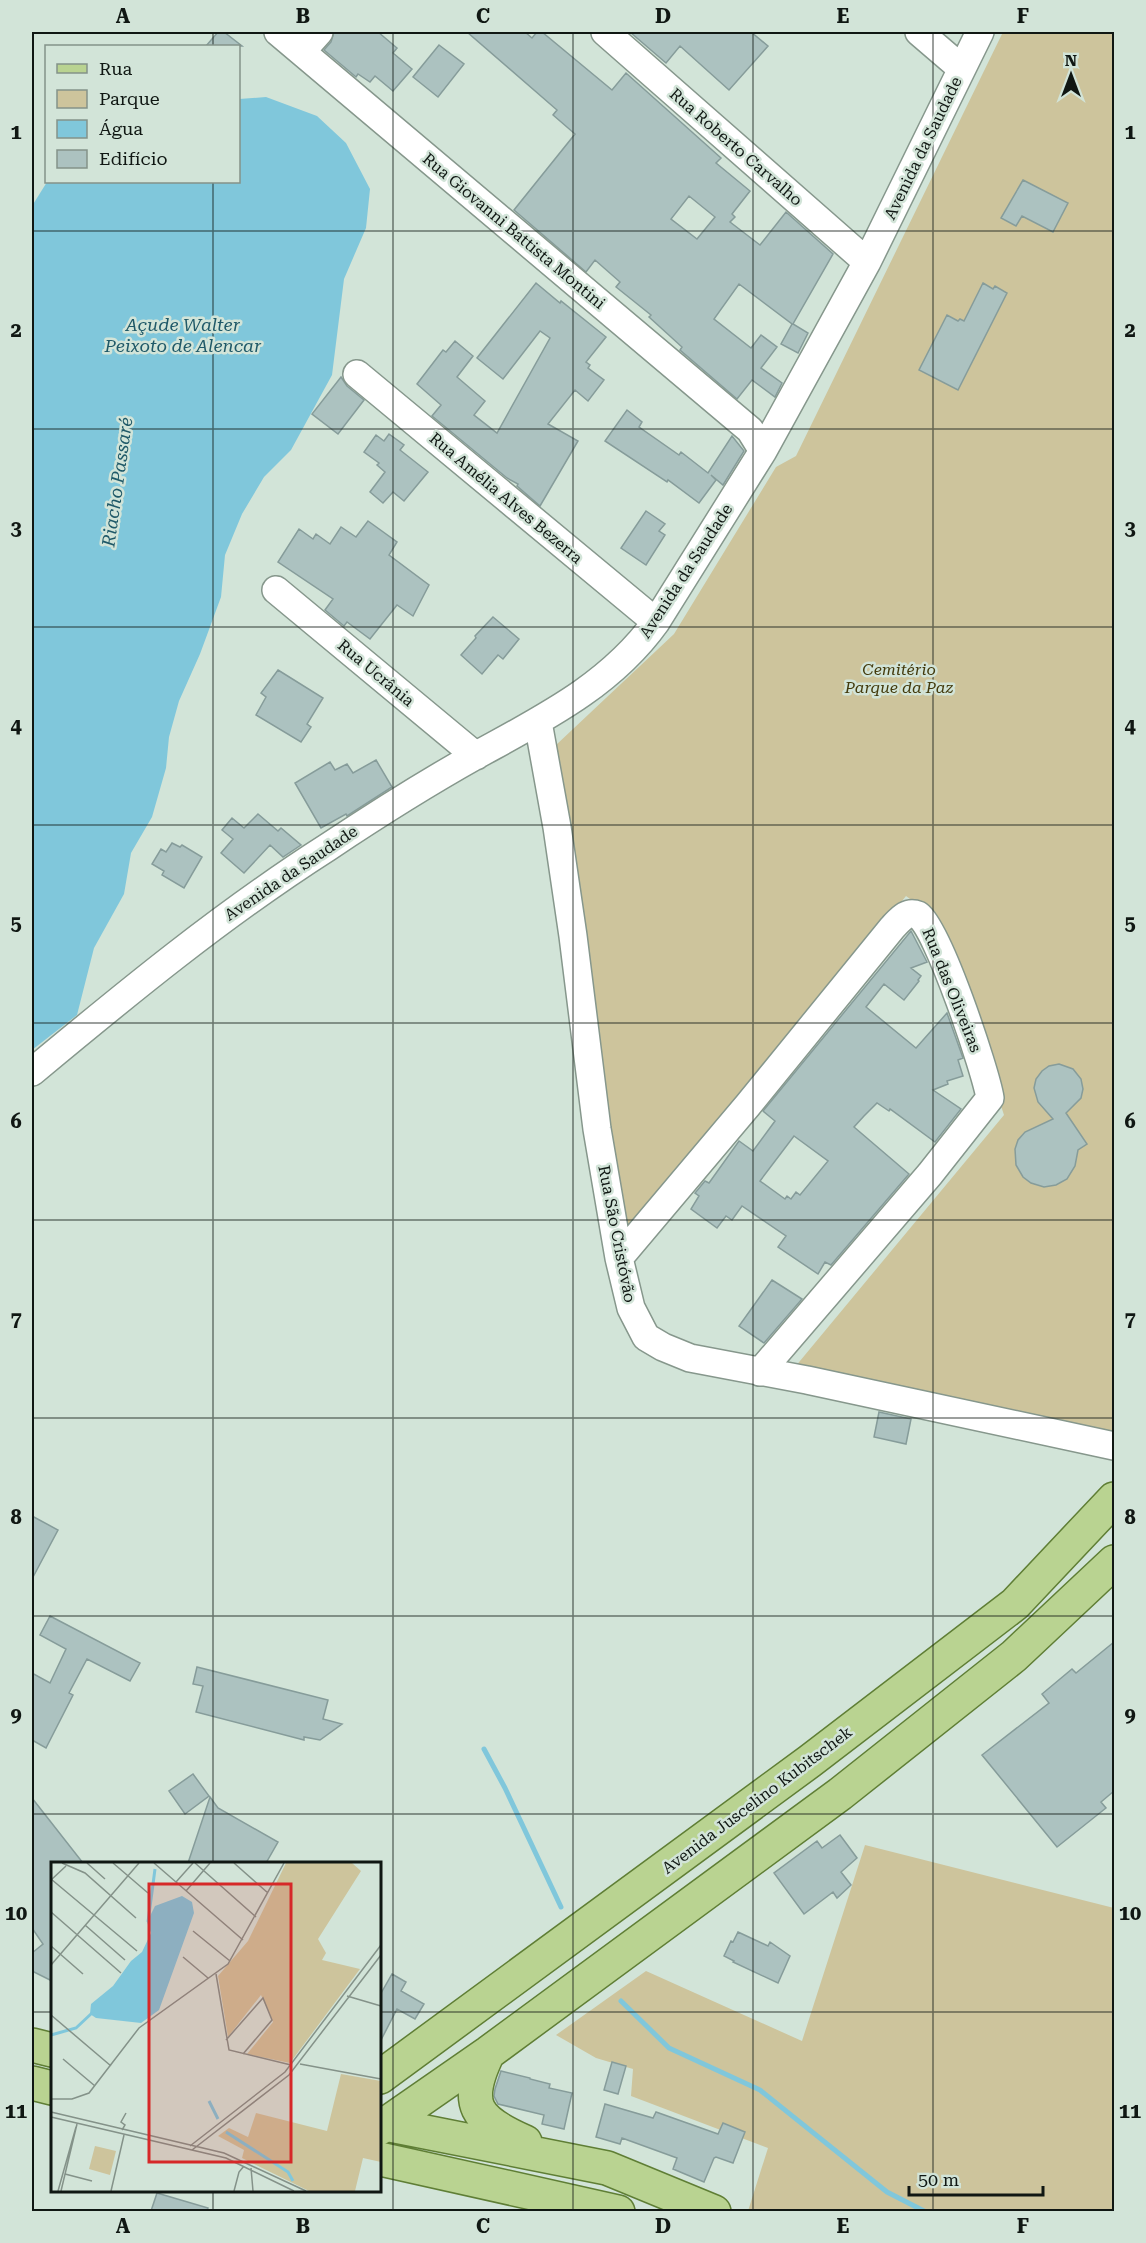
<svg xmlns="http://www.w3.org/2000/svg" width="1146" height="2243" font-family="'Roboto Serif',serif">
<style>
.green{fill:#cdc49c}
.water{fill:#80c7db}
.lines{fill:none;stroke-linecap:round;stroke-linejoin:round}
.stream{stroke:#80c7db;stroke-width:5}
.building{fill:#acc2c0;stroke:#869c9a;stroke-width:1.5;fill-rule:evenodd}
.minor-casing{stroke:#86978c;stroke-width:30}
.major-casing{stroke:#5f7e35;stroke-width:36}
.minor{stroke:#fff;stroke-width:27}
.major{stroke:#b9d391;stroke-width:33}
.grid{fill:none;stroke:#101713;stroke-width:1.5;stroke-opacity:0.55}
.labels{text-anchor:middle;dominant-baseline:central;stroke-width:5;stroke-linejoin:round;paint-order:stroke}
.street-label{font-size:16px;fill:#101713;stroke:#d2e4d8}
.park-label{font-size:16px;font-style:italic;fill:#433a0c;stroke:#d2e4d8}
.water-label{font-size:18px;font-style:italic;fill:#1f5968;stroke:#d2e4d8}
.inset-river{fill:none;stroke:#80c7db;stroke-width:3}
.inset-road{fill:none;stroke:#849289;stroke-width:1.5}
.view{fill:#d62828;fill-opacity:0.15;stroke:#d62828;stroke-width:3}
.inset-edge{fill:none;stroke:#101713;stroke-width:3}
.neatline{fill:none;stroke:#101713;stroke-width:2}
.grid-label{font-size:20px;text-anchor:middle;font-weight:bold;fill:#101713}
</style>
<rect width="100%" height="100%" fill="#d2e4d8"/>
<!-- green -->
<path class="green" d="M1003,32h111v1405l-324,-64 214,-258 -63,-193 -35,-26 -272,339 -13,-4 -65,-486 118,-111 102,-167 20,-11z
M865,1845l249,63v303h-366l20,-63 -137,-52 2,-27 -37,-11 -40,-23 90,-64 156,70z"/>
<!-- water -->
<path class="water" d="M266,97l51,19 29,27 24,46 -4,39 -22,51 -12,96 -41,75 -27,27 -22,37 -17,41 -4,42 -21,57 -21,47 -10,36 -3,31 -14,49 -21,36 -7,41 -30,54 -17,67 -45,35v-844l15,-24h191l1,-83z"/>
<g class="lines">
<!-- stream -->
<path class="stream" d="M484,1749l21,39 56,119
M621,2001l48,47 91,42 127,102 39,20"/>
</g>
<!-- building -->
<path class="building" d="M218,32h6l18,14h-36z
M334,32h44l19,16 -4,5 19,16 -19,22 -18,-15 -5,6 -12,-8 -2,3 -32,-27 7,-8z
M467,32h58l7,6 5,-6h5l70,58 14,-17 95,85 -5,5 34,28 -18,23 3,3 -5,5 30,23 26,-33 47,42 -40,70 15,9 -10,20 -17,-9 11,-20 -53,-40 -25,35 37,29 10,-13 16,12 -16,21 21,15 -7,14 -23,-17 -15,19 -57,-49 2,-3 -33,-30 2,-2 -35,-28 4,-5 -25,-22 -9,12 -72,-62 61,-76 -22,-19 4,-5zM689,196l26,21 -18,22 -26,-20z
M630,32h121l17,14 -39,44 -49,-44 -14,17z
M439,45l25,19 -26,33 -25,-20z
M1023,180l45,23 -15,29 -31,-16 -6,10 -15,-8z
M536,283l24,20 1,-2 45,36 -20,25 4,3 -2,3 16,12 -16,21 -13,-11 -27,34 30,17 -38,65 -23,-20 1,-2 -11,-6 -75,-62 9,-11 -24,-21 26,-34 3,2 9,-11 18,15 -16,21 28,24 -11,14 23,18 53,-95 -10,-7 -37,48 -26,-21z
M983,283l10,6 2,-3 12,7 -49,97 -39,-20 28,-55 11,6 2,-2 4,2z
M341,377l6,9 17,14 -26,34 -26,-20z
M627,410l15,12 -3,5 40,28 2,-3 27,21 24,-37 12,15 -21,34 -12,-10 5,5 -17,23 -31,-23 -1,2 -62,-41z
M389,434l15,11 -4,5 28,22 -24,29 -11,-9 -10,11 -13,-11 15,-20 -8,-7 2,-2 -15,-11 12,-17 8,6z
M646,511l19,13 -6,7 6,4 -19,30 -25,-17z
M368,521l29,21 -8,13 40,30 -16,31 -16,-11 -27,34 -23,-17 -3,4 -19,-16 8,-11 -55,-37 21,-33 14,10 3,-5 14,10 11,-17 15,10z
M493,617l26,22 -16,20 -5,-4 -16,19 -21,-19 15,-17 -1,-2z
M278,670l45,28 -16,26 4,3 -10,15 -45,-27 10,-18 -5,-4z
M376,760l16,27 -45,29 -1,-2 -25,14 -26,-45 35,-21 5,8 12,-6 6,9z
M258,814l20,17 3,-3 20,17 -18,12 -13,-12 -26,28 -23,-20 12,-14 -11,-9 10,-12 12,10z
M172,843l8,4 2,-2 20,12 -18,31 -22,-13 2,-4 -12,-7 9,-15 5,3z
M911,931l16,31 -16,6 10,8 -3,4 1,1 -15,19 -20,-16 -18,23 50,41 31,-35 16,45 -5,2 5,16 -16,5 1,3 -15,6 28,19 -26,33 -45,-33 -1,2 -12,-8 -13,13 -10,11 55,47 -78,91 -6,-3 -7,12 -40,-27 8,-11 -44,-30 -10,14 -6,-4 -9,12 -26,-19 8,-13 -4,-3 10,-12 4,2 30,-42 14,10 22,-30 -12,-10zM794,1136l34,25 -28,34 -4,-3 -5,7 -4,-3 -2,3 -25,-18z
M1059,1064l14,5 8,10 2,10 -2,9 -15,15 21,31 -9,6 -3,16 -8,13 -11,6 -12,2 -13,-4 -8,-6 -7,-12 -1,-16 3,-9 7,-8 28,-13 -15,-17 -4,-14 2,-9 6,-8 7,-5z
M772,1280l30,19 -38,44 -25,-17z
M879,1412l32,7 -5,25 -32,-7z
M32,1516l26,14 -26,49z
M50,1616l90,47 -10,18 -43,-22 -18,34 4,2 -27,53 -14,-8v-67l18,10 16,-34 -26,-14z
M1114,1642v149l-13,11 5,6 -49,39 -75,-92 67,-52 -7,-9 30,-25 4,4z
M197,1667l131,33 -5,19 19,5 -22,16 -16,-3v3l-108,-28 7,-26 -10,-2z
M193,1774l16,22 -24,18 -16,-23z
M210,1797l8,11 60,34 -12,21h-78z
M32,1798l51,65h-31v118l-20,-10v-18l11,-9 -11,-16z
M840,1835l17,23 -16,14 10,13 -14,13 -4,-6 -29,22 -30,-41 43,-32 5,7z
M738,1932l30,14 2,-4 20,14 -12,27 -45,-21 1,-1 -10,-5 7,-15 2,1z
M392,1974l14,8 -5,9 23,13 -9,15 -18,-10 -17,33v-47z
M612,2062l14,4 -8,28 -14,-4z
M501,2071l29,7v1l20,5 -1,4 23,5 -8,36 -22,-5 2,-9 -46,-11 -4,-8 1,-7z
M605,2104l48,14 3,-6 62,22 5,-11 22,9 -12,31 -17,-6 -2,1 -10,24 -31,-13 4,-11 -55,-20 -2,6 -24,-7z
M157,2193l51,15 -1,3h-56z"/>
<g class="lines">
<defs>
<path id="minor" d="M278,32l472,398 13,21
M605,32l262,230
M919,32l42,36
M302,51l17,-19
M357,374l299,248
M276,590l200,166
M538,722l19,105 16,109 24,193 22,129 12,50 15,29 17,10 27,11 117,22 307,66
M32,1072c95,-79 191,-158 296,-225 48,-32 97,-63 147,-91 67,-37 135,-70 181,-134l107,-171 104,-189 113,-230
M619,1258l129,-153 144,-177c7,-7 14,-18 26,-13 19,10 68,157 72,183l-60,76 -170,198"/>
<path id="major" d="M32,2045l20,5
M488,2053c-25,52 -13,67 37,89
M380,2077l430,-316 205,-157 99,-105
M32,2083l20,5
M380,2123l227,45 107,44
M380,2128l108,-75 352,-259 174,-138 100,-94
M380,2159l238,53"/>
</defs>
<!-- minor casing -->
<use href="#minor" class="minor-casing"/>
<!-- major casing -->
<use href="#major" class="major-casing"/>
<!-- minor -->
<use href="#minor" class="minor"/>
<!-- major -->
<use href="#major" class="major"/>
</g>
<!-- grid -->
<path class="grid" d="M213,32v14M393,32v2180M573,32v2180M753,32v2180M933,32v2180M213,182v1682M32,231h1082M32,429h1082M32,627h1082M32,825h1082M32,1023h1082M32,1220h1082M32,1418h1082M32,1616h1082M32,1814h1082M32,2012h20M380,2012h734M213,2190v22"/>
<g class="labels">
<!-- street labels -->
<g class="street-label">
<text transform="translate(736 147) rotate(41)">Rua Roberto Carvalho</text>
<text transform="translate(923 148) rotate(-64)">Avenida da Saudade</text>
<text transform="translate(514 231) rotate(40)">Rua Giovanni Battista Montini</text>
<text transform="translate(506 498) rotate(40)">Rua Amélia Alves Bezerra</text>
<text transform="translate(686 571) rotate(-57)">Avenida da Saudade</text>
<text transform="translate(376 673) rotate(40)">Rua Ucrânia</text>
<text transform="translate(291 873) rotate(-34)">Avenida da Saudade</text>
<text transform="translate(952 990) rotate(68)">Rua das Oliveiras</text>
<text transform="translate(617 1234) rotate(79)">Rua São Cristóvão</text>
<text transform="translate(757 1800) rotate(-37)">Avenida Juscelino Kubitschek</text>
</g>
<!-- park labels -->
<g class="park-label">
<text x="899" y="669">Cemitério<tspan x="899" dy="18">Parque da Paz</tspan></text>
</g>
<!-- water labels -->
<g class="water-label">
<text x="183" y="324">Açude Walter<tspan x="183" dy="21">Peixoto de Alencar</tspan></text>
<text transform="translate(117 482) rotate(-82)">Riacho Passaré</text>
</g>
</g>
<!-- overview -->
<g transform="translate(51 1862)">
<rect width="330" height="330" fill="#d2e4d8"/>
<path d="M235,1h66l9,8 -43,68 8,14 -4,7 38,9 -70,94 -43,-9 26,-32 -12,-27 -33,42 -10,-61 30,-35zM290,212l40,7v81l-18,-4 -8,33h-46l-67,-33 2,-8 -26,-14 11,-8 19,9 8,-24 71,18zM44,284l21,5 -6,24 -21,-6z" fill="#cdc49c"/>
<path d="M131,34l10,6 2,11 -35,97 -18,13 -45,-5 -6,-4 1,-10 22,-18 18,-25 11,-9 9,-19 -4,-11 8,-16z" fill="#80c7db"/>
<path class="inset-river" d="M97,60l7,-53M0,173l25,-7 16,-15M158,239l9,18M175,270l62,40 5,9"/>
<path class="inset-road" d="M11,1l23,10 51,45M36,1l18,16M62,1l35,30M103,1l89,77M144,1l61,54M183,1l34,30M0,17l86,72M0,18l15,-14M125,20l17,-19M135,29l24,-28M0,50l70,61M34,63l40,35M142,69l37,30M0,84l32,28M132,95l25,21M0,103l88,-102M165,112l13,76 62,15M296,134l34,10M0,153l60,51M175,178l37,-42 9,22 -29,34M12,197l32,27M249,202l81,15M0,237h21l17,-6 50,-65 89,-64 56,-101M0,250l173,41 82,38M0,255l175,41 68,33M71,268l3,-5 -4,-3 5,-9M139,284l95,-74 96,-127M141,288l97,-75 92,-120M200,306l2,23M14,312l27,7M7,329l18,-64M10,329l16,-67M60,329l13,-56M183,329l5,-19 5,-6"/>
<path class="view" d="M98,22h142v278h-142z"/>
<rect width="330" height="330" class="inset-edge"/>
</g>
<!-- border -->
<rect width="1146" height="2243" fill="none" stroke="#d2e4d8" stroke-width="66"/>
<!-- legend -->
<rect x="45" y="45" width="195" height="138" fill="#d2e4d8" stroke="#849289" stroke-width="1.5"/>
<rect x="57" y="64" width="30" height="9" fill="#b9d391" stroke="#849289" stroke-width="1.5"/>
<text x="99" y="75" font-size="18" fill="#101713">Rua</text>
<rect x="57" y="90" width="30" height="18" fill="#cdc49c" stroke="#849289" stroke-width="1.5"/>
<text x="99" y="105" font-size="18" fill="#101713">Parque</text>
<rect x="57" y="120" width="30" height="18" fill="#80c7db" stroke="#849289" stroke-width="1.5"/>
<text x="99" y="135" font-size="18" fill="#101713">Água</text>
<rect x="57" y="150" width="30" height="18" fill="#acc2c0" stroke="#849289" stroke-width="1.5"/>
<text x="99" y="165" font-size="18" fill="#101713">Edifício</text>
<!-- north arrow -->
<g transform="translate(1071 75)" stroke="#d2e4d8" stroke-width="4.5" paint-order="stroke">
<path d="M0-4.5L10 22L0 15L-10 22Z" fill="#101713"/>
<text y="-9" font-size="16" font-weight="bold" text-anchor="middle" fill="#101713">N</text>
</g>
<!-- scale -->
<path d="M909 2186v9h134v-9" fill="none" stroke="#101713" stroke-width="3"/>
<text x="918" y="2186" font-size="18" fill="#101713" stroke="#d2e4d8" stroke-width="4.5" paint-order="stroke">50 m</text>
<rect x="33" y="33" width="1080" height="2177" class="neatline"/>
<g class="grid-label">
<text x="123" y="23">A</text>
<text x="303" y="23">B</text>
<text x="483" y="23">C</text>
<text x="663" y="23">D</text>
<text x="843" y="23">E</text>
<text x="1023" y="23">F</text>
<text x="16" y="139">1</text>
<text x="1130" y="139">1</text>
<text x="16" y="337">2</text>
<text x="1130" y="337">2</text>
<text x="16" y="535">3</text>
<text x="1130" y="535">3</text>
<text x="16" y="733">4</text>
<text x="1130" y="733">4</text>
<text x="16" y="930">5</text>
<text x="1130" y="930">5</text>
<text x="16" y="1128">6</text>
<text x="1130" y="1128">6</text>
<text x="16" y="1326">7</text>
<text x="1130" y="1326">7</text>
<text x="16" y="1524">8</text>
<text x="1130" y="1524">8</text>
<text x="16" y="1722">9</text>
<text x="1130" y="1722">9</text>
<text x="16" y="1920">10</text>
<text x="1130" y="1920">10</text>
<text x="16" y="2118">11</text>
<text x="1130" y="2118">11</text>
<text x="123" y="2233">A</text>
<text x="303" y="2233">B</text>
<text x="483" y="2233">C</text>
<text x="663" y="2233">D</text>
<text x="843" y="2233">E</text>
<text x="1023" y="2233">F</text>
</g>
</svg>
